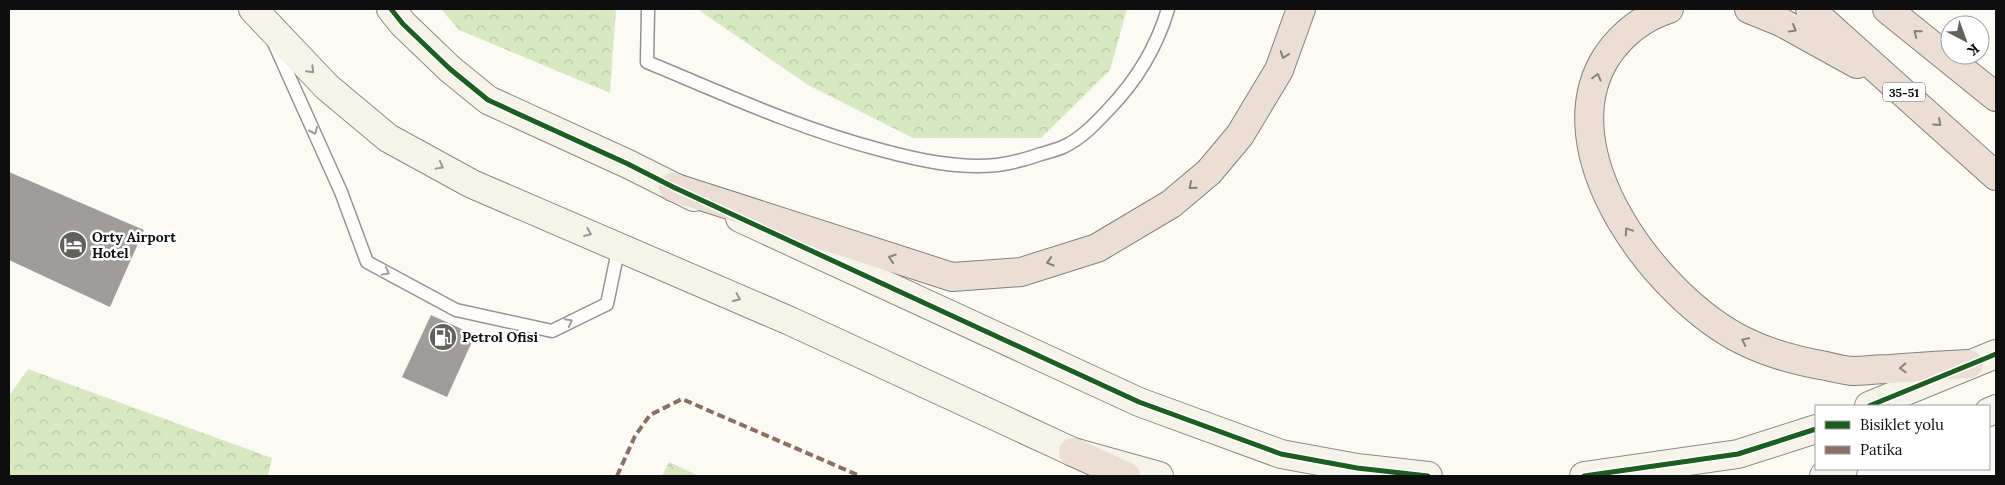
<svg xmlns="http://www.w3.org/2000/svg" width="2005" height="485" font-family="Lora,serif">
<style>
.forest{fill:url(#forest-crowns)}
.building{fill:#9f9c99}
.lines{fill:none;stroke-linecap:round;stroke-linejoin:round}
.lane-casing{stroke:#959492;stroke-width:15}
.secondary-casing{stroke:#8c8b88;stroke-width:30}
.highway-casing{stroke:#82827f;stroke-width:30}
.lane{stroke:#fffefd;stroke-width:12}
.secondary{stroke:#f5f3ea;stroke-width:28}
.highway{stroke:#eaded5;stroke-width:28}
.quiet{stroke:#8d6e63;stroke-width:4;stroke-dasharray:8 4;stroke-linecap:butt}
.cycleway-casing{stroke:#fff;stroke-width:8}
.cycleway{stroke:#1b5e20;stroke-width:5}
.oneway{stroke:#87807b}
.oneway2{stroke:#999792}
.oneway3{stroke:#9f9e9d}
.labels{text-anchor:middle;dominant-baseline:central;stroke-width:5;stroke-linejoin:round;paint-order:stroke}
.shield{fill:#fff;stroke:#565656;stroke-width:1}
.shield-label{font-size:12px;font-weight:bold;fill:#0e0e0e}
.poi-label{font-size:14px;font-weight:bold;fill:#0e0e0e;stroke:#fff;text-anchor:start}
</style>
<defs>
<pattern id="forest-crowns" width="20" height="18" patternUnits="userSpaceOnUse" patternTransform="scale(1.25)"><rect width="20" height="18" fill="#d8e9c1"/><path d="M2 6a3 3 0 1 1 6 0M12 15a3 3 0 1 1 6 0" fill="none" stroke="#b8c7a5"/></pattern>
</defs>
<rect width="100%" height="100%" fill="#fcfaf4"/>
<!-- forest -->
<path class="forest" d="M441,9h175l-6,84 -151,-63z
M697,9h430l-17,61 -69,68h-128l-105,-53z
M28,369l244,89 -4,18h-259v-80z
M669,462l30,14h-37z"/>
<!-- building -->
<path class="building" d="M9,172l135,58 -34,77 -101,-47z
M431,315l44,20 -28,62 -45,-20z"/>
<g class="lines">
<defs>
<path id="lane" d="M648,9l-1,53c77,32 153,67 234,88 37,10 77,19 116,15 15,-2 30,-6 44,-11 7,-2 15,-4 22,-7 18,-8 33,-24 46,-38 27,-28 48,-63 59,-100
M274,43l67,149 26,70 89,48 96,21 55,-27 12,-58"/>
<path id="secondary" d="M253,9l74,78 61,51 84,46 318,137 283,131 86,24
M391,9l12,15 47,45 38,31 140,64 66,33
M740,218l399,184 142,52 76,14 71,8
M1869,406l127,-52
M1989,412l7,-3
M1584,476l154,-22 78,-25
M1824,476l19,-7"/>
<path id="highway" d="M1669,9c-25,8 -47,25 -62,47 -62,96 51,243 137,285 26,13 53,20 82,25 8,2 17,4 26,5 12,0 25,-2 38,-2 26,-2 52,-4 79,-5
M1749,9l32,13 76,42
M1810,9l186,167
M1887,9l109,88
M673,187l279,90 69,-5 76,-24 74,-44 38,-32 31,-37 39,-65 22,-61
M1073,452l53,24"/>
</defs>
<!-- lane casing -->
<use href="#lane" class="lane-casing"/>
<!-- secondary casing -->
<use href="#secondary" class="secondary-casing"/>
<!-- highway casing -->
<use href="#highway" class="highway-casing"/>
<!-- lane -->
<use href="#lane" class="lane"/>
<!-- secondary -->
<use href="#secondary" class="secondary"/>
<!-- highway -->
<use href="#highway" class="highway"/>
<!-- quiet -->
<path class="quiet" d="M617,476l18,-40 15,-21 32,-16 178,77"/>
<defs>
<path id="cycleway" d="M391,9l12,15 47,45 38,31 140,64 45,23 466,215 142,52 76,14 71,8
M1869,406l127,-52
M1584,476l154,-22 78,-25"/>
</defs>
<!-- cycleway casing -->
<use href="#cycleway" class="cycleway-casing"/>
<!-- cycleway -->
<use href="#cycleway" class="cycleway"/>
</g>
<!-- one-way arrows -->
<defs><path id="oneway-chevron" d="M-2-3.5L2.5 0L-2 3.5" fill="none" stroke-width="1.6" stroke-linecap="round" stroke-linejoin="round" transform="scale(1.25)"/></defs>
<g class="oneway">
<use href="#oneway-chevron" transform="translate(1793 29) rotate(29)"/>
<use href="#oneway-chevron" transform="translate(1917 33) rotate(-141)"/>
<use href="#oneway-chevron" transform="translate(1284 55) rotate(110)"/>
<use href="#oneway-chevron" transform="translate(1597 77) rotate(-75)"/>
<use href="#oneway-chevron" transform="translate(1938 123) rotate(42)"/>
<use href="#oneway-chevron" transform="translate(1192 186) rotate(140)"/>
<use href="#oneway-chevron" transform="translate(1628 231) rotate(-124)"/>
<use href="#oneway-chevron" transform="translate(892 258) rotate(-162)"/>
<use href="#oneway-chevron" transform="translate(1050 262) rotate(163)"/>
<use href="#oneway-chevron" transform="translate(1745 341) rotate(-154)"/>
<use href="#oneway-chevron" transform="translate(1903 368) rotate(177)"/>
</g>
<g class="oneway2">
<use href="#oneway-chevron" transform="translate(311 70) rotate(46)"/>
<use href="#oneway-chevron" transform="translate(440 166) rotate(29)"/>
<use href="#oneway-chevron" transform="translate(588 233) rotate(23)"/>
<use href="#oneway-chevron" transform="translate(737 298) rotate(24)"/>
</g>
<g class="oneway3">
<use href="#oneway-chevron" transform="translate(314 131) rotate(66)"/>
<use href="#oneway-chevron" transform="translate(386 272) rotate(29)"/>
<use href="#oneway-chevron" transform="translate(569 322) rotate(-27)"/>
</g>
<!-- icons -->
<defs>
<symbol id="hotel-disc" viewBox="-11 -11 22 22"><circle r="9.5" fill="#61615e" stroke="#fff"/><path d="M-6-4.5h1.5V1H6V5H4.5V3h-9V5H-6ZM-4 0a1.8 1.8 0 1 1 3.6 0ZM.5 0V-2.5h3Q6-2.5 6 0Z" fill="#fff"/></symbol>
<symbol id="fuel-disc" viewBox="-11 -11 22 22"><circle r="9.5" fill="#61615e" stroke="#fff"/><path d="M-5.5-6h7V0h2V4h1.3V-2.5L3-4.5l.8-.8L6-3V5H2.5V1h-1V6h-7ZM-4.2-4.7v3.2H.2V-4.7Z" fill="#fff"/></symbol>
</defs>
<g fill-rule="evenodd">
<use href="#hotel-disc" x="57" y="229" width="32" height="32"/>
<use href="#fuel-disc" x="427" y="321" width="32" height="32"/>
</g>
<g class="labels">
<!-- shield labels -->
<rect class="shield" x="1883" y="82.5" width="42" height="19" rx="4"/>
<g class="shield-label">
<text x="1904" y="92">35-51</text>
</g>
<!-- poi labels -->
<g class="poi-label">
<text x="92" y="237">Orty Airport<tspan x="92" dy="16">Hotel</tspan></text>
<text x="462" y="337">Petrol Ofisi</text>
</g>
</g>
<!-- border -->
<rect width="2005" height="485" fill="none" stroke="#0e0e0e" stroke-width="20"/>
<!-- legend -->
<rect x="1815" y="405" width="175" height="65" fill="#ffffff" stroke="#9f9f9f"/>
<rect x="1825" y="421" width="25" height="8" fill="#1b5e20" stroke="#9f9f9f"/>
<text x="1860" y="430" font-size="15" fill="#0e0e0e">Bisiklet yolu</text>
<rect x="1825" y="446" width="25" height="8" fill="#8d6e63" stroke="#9f9f9f"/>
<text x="1860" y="455" font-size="15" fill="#0e0e0e">Patika</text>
<!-- north arrow -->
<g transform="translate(1965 40) rotate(139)"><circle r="24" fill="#ffffff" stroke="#9f9f9f"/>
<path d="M0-4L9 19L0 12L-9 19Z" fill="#61615e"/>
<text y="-8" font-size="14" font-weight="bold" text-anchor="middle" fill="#0e0e0e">K</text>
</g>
</svg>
